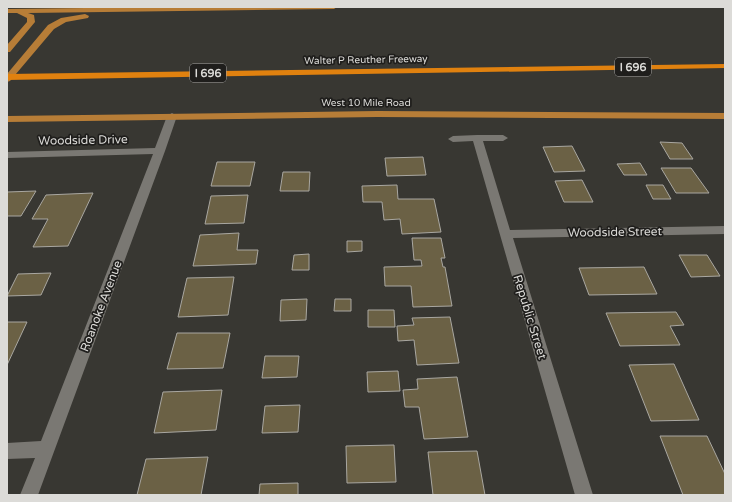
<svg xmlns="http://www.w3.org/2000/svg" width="732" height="502" font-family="'Varela Round',sans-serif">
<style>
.building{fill:#6b6145;stroke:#a9a7a1}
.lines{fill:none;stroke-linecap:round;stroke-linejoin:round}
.minor{fill:#7a7873;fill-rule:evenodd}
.major{fill:#b77d37;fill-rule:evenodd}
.highway{fill:#e0810f;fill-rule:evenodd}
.labels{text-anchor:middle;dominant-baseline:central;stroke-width:3.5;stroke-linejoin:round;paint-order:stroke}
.far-street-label{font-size:10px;fill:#dcdbd8;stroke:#1f1e1c}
.shield{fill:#1f1e1c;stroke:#a3a2a0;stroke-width:1}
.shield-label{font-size:11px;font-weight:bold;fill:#dcdbd8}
.street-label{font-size:12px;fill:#dcdbd8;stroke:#1f1e1c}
</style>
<rect width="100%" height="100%" fill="#383732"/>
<!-- building -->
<path class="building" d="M660,142l22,1 11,16h-23z
M572,146l13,25 -31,1 -11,-25z
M423,157l3,18 -39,1 -2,-18z
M217,162h38l-5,24h-39z
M640,163l7,12h-23l-7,-11z
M661,168h30l18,25h-33z
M283,172h27l-1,19h-29z
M582,180l11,22h-29l-9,-21z
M397,185l1,14h36l7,33 -39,2 -2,-15 -16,1 -2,-18h-19l-1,-16z
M646,185h17l8,14h-18z
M36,191l-15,25h-14v-24z
M93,193l-25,53 -35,1 15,-28h-16l14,-24z
M248,195l-4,28 -39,1 6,-28z
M239,233l-2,17h21l-2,14 -63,2 7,-31z
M412,238h29l4,20h-4l2,9h2l7,39 -39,1 -2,-21h-26l-1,-19 38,-1 -1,-6h-7z
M347,241h15v10l-15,1z
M309,254v16h-17l2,-15z
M679,255h28l13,21 -29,1z
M644,267l13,27 -68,1 -10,-27z
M51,273l-10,22 -34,1 11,-22z
M234,277l-6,38 -50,2 9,-39z
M307,299l-1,21 -26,1 1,-21z
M335,299h16v12h-17z
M368,310h26l1,17h-27z
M676,312l8,13 -14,1 10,19 -60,1 -14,-33z
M450,317l9,46 -42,2 -3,-25 -16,1 -1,-15 17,-1 -2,-7z
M7,322h20l-20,43z
M177,333h53l-7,35 -56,1z
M265,356h34l-2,21 -35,1z
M674,364l25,56 -48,1 -22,-56z
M398,371l2,20 -32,1 -1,-20z
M457,377l11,60 -44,2 -5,-32h-14l-2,-17 15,-1 -1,-10z
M222,390l-6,40 -62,3 9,-41z
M300,405l-2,27 -36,1 3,-27z
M660,436h47l18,38v21h-42z
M394,445l2,37 -49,1 -1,-37z
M477,451l8,44h-52l-5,-43z
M208,457l-7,38h-64l9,-36z
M298,483v12h-39l1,-11z"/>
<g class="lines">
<!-- minor -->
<path class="minor" d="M172,113l5,3 -12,35 -127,344h-18l15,-37 -28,1v-16l34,-2 112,-287 -146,4v-6l148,-4 12,-32z
M477,135h26l5,3 -5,3h-20l27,89 215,-4v8l-212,4 80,257h-18l-102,-354 -20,1 -5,-3 5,-3z"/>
<!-- major -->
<path class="major" d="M163,7h174l-3,2 -306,4 6,2 1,7 -25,30h-3v-7l20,-23v-4l-10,-5h-10v-4z
M85,14l4,2 -1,2 -22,4 -12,7 -44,52 -3,1v-8l41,-49 13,-7z
M377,111l348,2v6l-348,-2 -370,5v-6z"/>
<!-- highway -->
<path class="highway" d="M725,64v4l-718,12v-6z"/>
</g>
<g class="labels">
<!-- far-street labels -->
<g class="far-street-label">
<text transform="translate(366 60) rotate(-1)">Walter P Reuther Freeway</text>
<text x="366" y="103">West 10 Mile Road</text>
</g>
<!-- shield labels -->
<g class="shield">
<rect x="615" y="58" width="36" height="18" rx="3"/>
<rect x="190" y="64" width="36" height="18" rx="3"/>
</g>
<g class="shield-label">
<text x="633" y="67">I 696</text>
<text x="208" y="73">I 696</text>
</g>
<!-- street labels -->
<g class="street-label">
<text transform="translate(83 140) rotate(-1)">Woodside Drive</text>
<text transform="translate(615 232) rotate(-1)">Woodside Street</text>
<text transform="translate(101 306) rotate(-69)">Roanoke Avenue</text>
<text transform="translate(530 317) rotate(73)">Republic Street</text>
</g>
</g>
<!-- border -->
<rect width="732" height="502" fill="none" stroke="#dcdbd8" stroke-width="16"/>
</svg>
